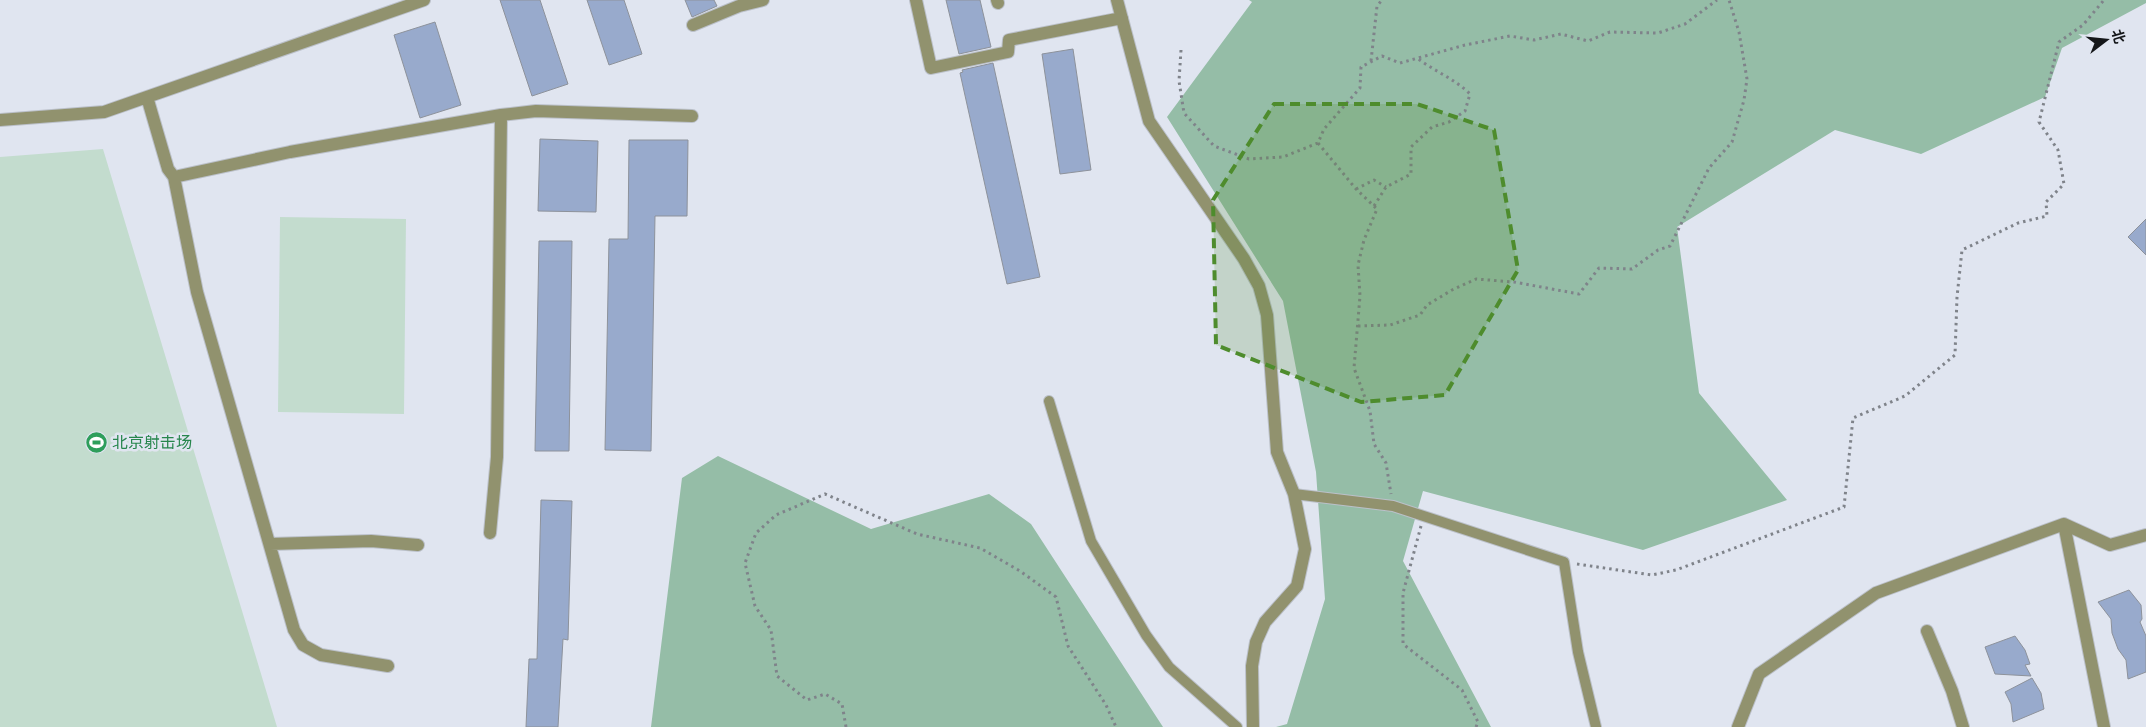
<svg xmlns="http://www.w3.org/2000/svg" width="2146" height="727" font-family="Poppins,'Noto Sans SC',sans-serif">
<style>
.green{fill:#c3dcce}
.forest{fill:#95bda7}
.building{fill:#98aacc;stroke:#8d929b}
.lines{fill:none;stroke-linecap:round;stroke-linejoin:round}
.service-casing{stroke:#bbc0c9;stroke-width:12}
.minor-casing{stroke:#bbc0c9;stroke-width:14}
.path{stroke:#7f838a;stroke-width:3;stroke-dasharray:2.5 4;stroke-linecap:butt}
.service{stroke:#91926e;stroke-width:10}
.minor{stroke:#91926e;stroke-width:12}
.marked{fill:#4e8c2d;fill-opacity:0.2;stroke:#4e8c2d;stroke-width:4;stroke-dasharray:10 6;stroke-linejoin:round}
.labels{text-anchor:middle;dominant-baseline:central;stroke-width:5;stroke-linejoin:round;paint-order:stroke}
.leisure-label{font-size:16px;fill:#27864d;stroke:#e0e5f0;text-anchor:start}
</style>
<rect width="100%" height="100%" fill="#e0e5f0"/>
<!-- green -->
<path class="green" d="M103,149l174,578h-277v-570z
M280,217l126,2 -2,195 -126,-2z"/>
<!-- forest -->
<path class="forest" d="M1249,0h897v3l-84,45 -17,49 -124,57 -86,-24 -158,97 22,166 88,107 -144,50 -220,-59 -20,70 88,166h-215l11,-3 38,-125 -9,-127 -33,-171 -116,-184 85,-115z
M718,456l153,73 118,-35 42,30 132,203h-512l31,-249z"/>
<!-- building -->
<path class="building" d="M500,0h40l28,84 -36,12z
M587,0h37l18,54 -33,11z
M685,0h29l3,6 -25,11z
M946,0h34l11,47 -32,7z
M435,22l26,83 -41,13 -26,-83z
M1073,49l18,121 -31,4 -18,-120z
M993,63l47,214 -33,7 -47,-211 3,-1 -1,-2z
M540,139l58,2 -2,71 -58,-1z
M629,140h59l-1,76h-32l-4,235 -46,-1 4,-211h19z
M2146,219v36l-18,-18z
M539,241h33l-3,210h-34z
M541,500l31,1 -4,139 -5,-1 -5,88h-32l3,-68h8z
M2129,590l12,15 1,14 -2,3 6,14v36l-18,7 -2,-19 -8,-11 -6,-16 -1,-14 -13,-17z
M2015,636l10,14 5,14 -5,1 6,11 -36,-2 -10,-27z
M2032,678l9,15 3,16 -31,13 -2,-18 -6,-12z"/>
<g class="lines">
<defs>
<path id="service" d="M1049,401l42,140 55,94 23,32 68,60
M1294,494l99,12 171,56 14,90 18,75"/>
<path id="minor" d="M916,0l15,68 77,-16 1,-12 113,-22
M997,0l1,3
M1117,0l32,121 95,138 15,27 8,29 10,137 17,42 11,55 -8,37 -32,36 -9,20 -4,24 1,61
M693,25l46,-19 24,-6
M147,97l21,72 6,8 23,115 97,338 9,15 18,10 67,11
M0,120l104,-8 320,-112
M174,177l116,-25 211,-37 35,-4 156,5
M2064,524l40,203
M490,533l7,-76 4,-342
M270,544l101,-3 47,4
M1927,631l25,60 11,36
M1738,727l21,-53 117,-81 188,-69 46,21 36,-10"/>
</defs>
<!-- service casing -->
<use href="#service" class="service-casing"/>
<!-- minor casing -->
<use href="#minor" class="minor-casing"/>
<!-- path -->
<path class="path" d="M1181,50l-2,31 5,32 30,33 35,13 34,-2 35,-14 6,-14 36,-41 1,-21 21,-11 18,7 65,-18 45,-9 24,4 27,-6 27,7 22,-9 48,1 27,-9 32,-24
M1371,61l6,-55 5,-6
M1318,143l38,46 21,20 -13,31 -6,25 2,31 -6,72 16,43 4,33 12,19 5,31
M1356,189l18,-9 12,7
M1374,206l12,-19 25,-13v-27l21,-20 17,-5 16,-11 5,-17c-15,-15 -36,-23 -53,-36
M1358,326l32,-1 30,-10 7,-10 25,-15 24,-11 38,3 65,12 20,-26 33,1 26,-19 12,-4 39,-78 23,-26 12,-42 3,-21 -8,-47 -10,-32
M1421,526l-18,67v51l59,46 16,32 -2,5
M1577,564l75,11 24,-5 168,-63 9,-89 52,-22 50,-41 2,-58 5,-47 56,-27 29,-7 -1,-14 18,-18 -6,-34 -19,-28 20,-80 24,-17 21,-25
M846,727l-4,-23 -17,-10 -18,6 -30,-24 -6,-46 -16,-24 -10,-43 11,-30 20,-18 49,-21 92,40 63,14 40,23 36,26 12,49 38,59 10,22"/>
<!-- service -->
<use href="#service" class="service"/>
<!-- minor -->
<use href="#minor" class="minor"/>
</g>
<!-- marked area -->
<path class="marked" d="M1274,104h143l77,26 24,140 -73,125 -84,7 -145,-57 -3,-145z"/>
<!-- icons -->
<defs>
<symbol id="stadium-disc" viewBox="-11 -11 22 22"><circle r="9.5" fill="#2e9e5b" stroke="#e0e5f0"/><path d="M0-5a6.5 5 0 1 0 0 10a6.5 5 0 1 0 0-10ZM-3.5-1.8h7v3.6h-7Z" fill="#fff"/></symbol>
</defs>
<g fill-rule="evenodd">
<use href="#stadium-disc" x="84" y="430" width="25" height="25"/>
</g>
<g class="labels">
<!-- leisure labels -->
<g class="leisure-label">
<text x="112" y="442">北京射击场</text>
</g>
</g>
<!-- north arrow -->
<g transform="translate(2106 40) rotate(74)" stroke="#e0e5f0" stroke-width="4" paint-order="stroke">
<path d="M0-4L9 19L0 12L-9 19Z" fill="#141619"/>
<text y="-8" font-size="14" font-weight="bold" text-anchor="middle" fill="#141619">北</text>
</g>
</svg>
